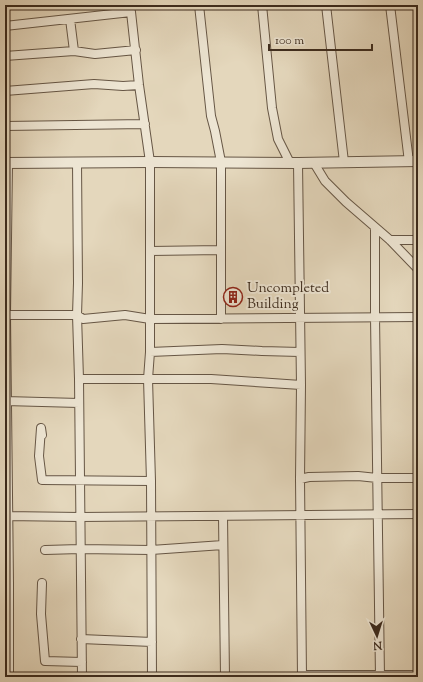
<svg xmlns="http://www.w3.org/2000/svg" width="423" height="682" font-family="'Sorts Mill Goudy',serif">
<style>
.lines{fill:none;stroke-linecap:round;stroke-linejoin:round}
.minor-casing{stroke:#665645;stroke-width:10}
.tertiary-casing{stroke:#665645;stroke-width:12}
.minor{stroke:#ede5d3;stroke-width:8}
.tertiary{stroke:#ede5d3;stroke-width:10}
.labels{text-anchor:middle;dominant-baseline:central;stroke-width:4;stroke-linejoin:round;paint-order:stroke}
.poi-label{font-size:14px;fill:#3c2b1d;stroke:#ede5d3;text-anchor:start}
</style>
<rect width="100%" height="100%" fill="#e4d7bc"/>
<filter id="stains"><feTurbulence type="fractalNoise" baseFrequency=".005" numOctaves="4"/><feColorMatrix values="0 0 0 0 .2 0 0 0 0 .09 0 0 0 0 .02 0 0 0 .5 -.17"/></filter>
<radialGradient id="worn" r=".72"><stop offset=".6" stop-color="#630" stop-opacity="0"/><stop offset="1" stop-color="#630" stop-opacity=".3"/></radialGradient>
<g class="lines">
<defs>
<path id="minor" d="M199,5l12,111 4,15 6,31v157
M262,5l10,103 6,31 12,24
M326,5l18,157
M390,5l19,157
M70,19l4,32 21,3 41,-4
M5,26l126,-14 8,73 11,77v190l-2,27 3,102 1,196
M5,56l69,-5
M5,91l89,-7 29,2 16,-1
M5,126l140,-2
M77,162l1,121 -1,32 2,64 3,298
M8,163l-2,152 3,268v94
M298,163l3,222 -1,94 2,198
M314,163l11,18 21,21 44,38 28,29
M375,228v89l5,360
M390,240h28
M150,251l71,-1
M5,315h72l6,4 42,-4 25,4 268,-2
M150,352l72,-3 40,2 38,1
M79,379h132l90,6
M5,401l74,2
M42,435l-1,-7 -2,28 3,24 109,1
M300,479l9,-2 49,-1 19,2h41
M5,516l75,1 338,-3
M223,516l2,161
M45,550l35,-1 71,1 72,-5
M42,583l-1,31 4,47 37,1
M81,639l71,3
M302,675h116"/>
<path id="tertiary" d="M5,163l145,-1 148,1 120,-2"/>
</defs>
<!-- minor casing -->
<use href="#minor" class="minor-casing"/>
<!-- tertiary casing -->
<use href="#tertiary" class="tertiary-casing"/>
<!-- minor -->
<use href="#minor" class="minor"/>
<!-- tertiary -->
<use href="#tertiary" class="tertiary"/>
</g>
<!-- icons -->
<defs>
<symbol id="building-ring" viewBox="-11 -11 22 22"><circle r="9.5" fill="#ede5d3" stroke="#8f2418" stroke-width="1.5"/><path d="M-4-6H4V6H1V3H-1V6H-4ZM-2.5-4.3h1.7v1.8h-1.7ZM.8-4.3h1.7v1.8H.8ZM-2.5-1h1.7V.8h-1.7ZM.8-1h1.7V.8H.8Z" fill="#8f2418"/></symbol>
</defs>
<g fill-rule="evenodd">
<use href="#building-ring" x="222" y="286" width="22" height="22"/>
</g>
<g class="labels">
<!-- poi labels -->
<g class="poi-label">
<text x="247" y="289">Uncompleted<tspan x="247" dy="16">Building</tspan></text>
</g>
</g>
<!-- margin -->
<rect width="423" height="682" fill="none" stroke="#e4d7bc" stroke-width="20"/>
<rect x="6" y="6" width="411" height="670" fill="none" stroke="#3c2b1d" stroke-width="2"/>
<rect x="10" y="10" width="403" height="662" fill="none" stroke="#3c2b1d"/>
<!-- north arrow -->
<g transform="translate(377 636) rotate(176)" stroke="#ede5d3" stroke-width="3" paint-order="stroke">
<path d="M0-3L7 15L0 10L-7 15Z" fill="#3c2b1d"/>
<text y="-6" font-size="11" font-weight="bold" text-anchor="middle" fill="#3c2b1d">N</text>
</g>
<!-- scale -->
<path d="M269 44v6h103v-6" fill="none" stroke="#3c2b1d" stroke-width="2"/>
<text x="275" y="44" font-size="12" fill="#3c2b1d" stroke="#ede5d3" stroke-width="3" paint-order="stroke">100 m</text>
<rect width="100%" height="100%" filter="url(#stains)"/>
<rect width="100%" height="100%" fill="url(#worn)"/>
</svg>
